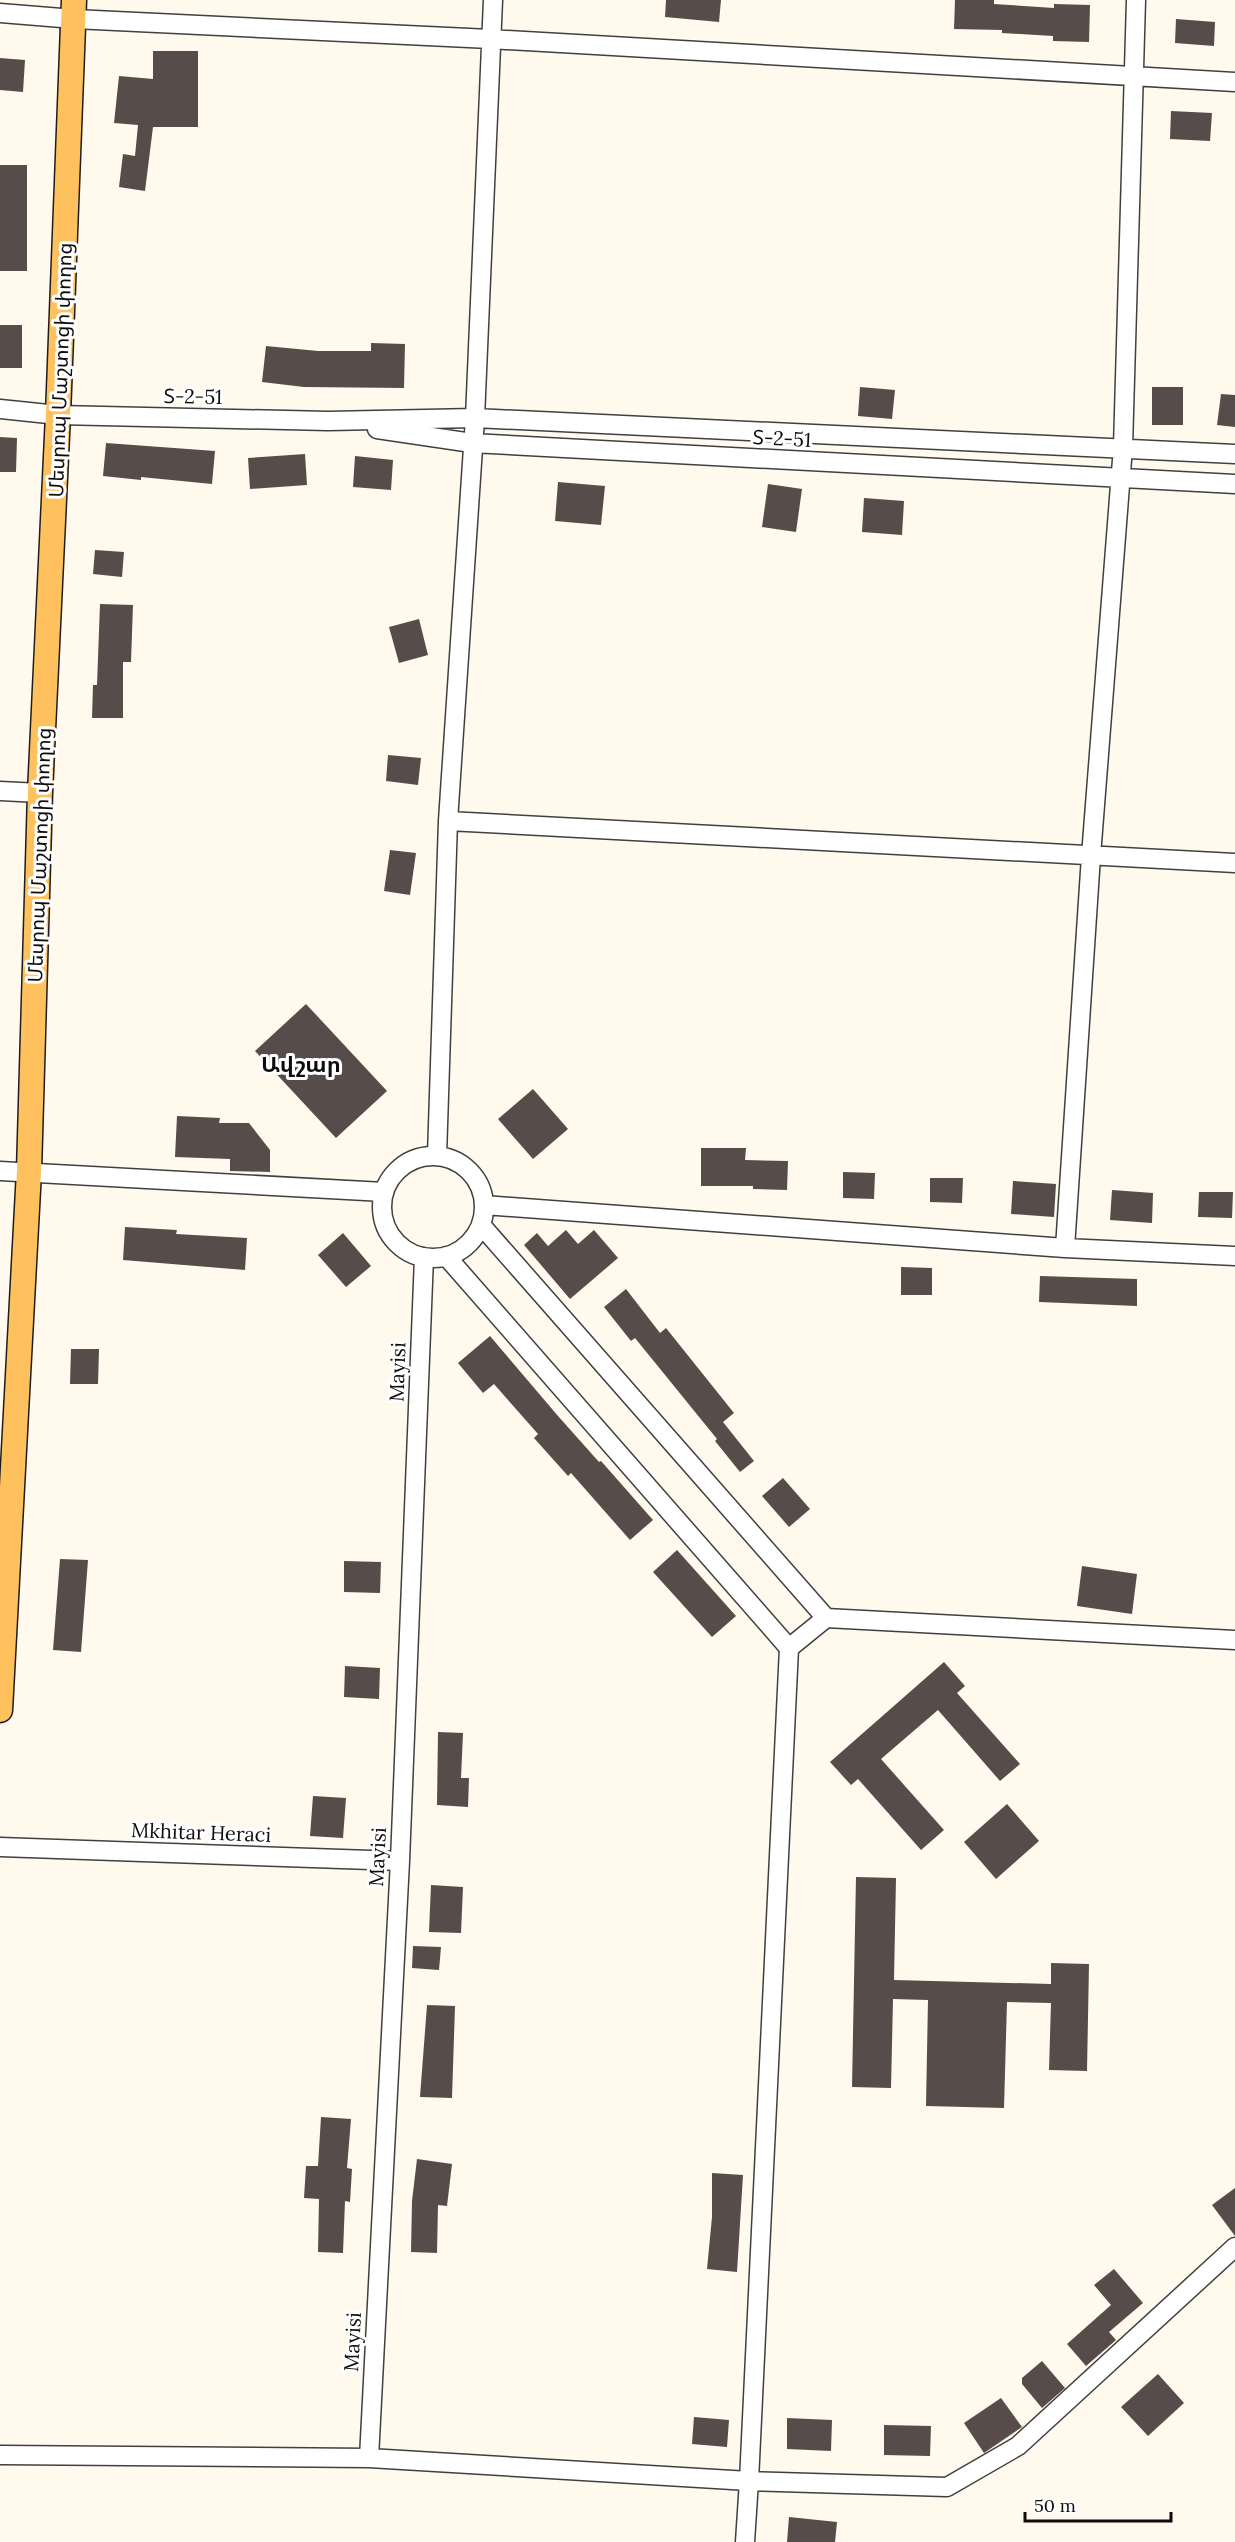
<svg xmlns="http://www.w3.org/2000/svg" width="1235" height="2542" font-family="Lora,'Noto Sans Armenian',serif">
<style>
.building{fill:#574c49}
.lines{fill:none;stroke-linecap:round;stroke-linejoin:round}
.minor-casing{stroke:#404040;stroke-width:21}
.major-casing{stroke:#1e1e1e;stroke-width:27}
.minor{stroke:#fff;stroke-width:18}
.major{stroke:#ffc15e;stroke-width:24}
.labels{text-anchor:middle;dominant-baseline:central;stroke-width:6;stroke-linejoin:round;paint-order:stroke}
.street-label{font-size:20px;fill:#0d0d0d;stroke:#fff}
.quarter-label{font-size:22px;font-weight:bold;fill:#0d0d0d;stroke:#fff}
</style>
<rect width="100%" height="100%" fill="#fff9ee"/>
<!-- building -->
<path class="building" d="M666,0h55l-2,22 -54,-5z
M955,0h39v4l60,4v-4l36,1 -1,37 -36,-1v-5l-51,-3v-3l-48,-1z
M1176,19l39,3 -1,24 -39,-3z
M153,51h45v76h-45l-8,64 -26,-4 4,-33 12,2 3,-31 -24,-2 5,-47 34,3z
M0,58l25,2 -2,32 -23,-2z
M1171,111l41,2 -2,28 -40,-2z
M0,165h27v106h-27z
M0,325h22v43h-22z
M371,343l34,1 -1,44 -100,-1 -42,-5 4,-36 52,5h53z
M860,387l35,3 -3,29 -34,-3z
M1152,387h31v38h-31z
M1221,394l14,1v32l-18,-2z
M0,437l17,1 -1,34h-16z
M106,443l109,8 -3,33 -71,-7v3l-38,-4z
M305,454l2,31 -57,4 -2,-31z
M355,456l38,4 -2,30 -38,-3z
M558,482l47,4 -4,39 -46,-4z
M768,484l34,5 -6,43 -34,-5z
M864,498l40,3 -2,34 -40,-3z
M95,550l29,2 -2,25 -29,-3z
M100,604l33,1 -2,57h-8v56h-31l1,-33h4z
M419,619l9,36 -29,8 -10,-36z
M388,755l33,3 -3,27 -32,-4z
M390,850l26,3 -6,42 -26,-4z
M306,1004l81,87 -51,47 -81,-87z
M533,1089l35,40 -35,30 -35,-40z
M177,1116l43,2 -1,5h30l21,27v22l-40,-1v-12l-55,-2z
M701,1148h45l-1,12 43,1 -1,29 -34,-1v-3h-52z
M843,1172l32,1 -1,26 -31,-1z
M930,1178h33l-1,25 -32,-1z
M1013,1181l43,3 -2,33 -43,-3z
M1112,1190l41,3 -1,30 -42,-3z
M1199,1192h34l-1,26 -34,-1z
M125,1227l52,3 -1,4 71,4 -2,32 -122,-10z
M566,1230l12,14 16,-14 24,28 -48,41 -46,-54 13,-12 11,13z
M343,1233l28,33 -25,21 -28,-32z
M901,1267l31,1v27h-31z
M1040,1276l97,3v27l-98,-4z
M626,1289l34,44 6,-5 68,85 -11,9 31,39 -14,11 -25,-31 2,-2 -82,-101 -4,3 -27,-34z
M490,1336l68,80 41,46 2,-1 52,59 -23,20 -59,-67 -3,3 -34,-38 4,-4 -44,-50 -11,9 -25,-30z
M71,1349h28l-1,35h-28z
M783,1478l27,31 -21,18 -27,-31z
M677,1550l59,66 -24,21 -59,-65z
M60,1559l28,1 -7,92 -28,-2z
M344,1561l37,1 -1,31 -36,-1z
M1082,1566l55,8 -5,40 -55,-8z
M944,1662l21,24 -8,7 63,71 -20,17 -62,-71 -57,49 63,71 -23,20 -63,-71 -7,6 -21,-23z
M345,1666l35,2 -1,31 -35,-2z
M438,1732l25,1 -2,45h8l-1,29 -31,-2z
M313,1796l33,2 -3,40 -33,-2z
M1007,1804l32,37 -43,38 -32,-37z
M856,1877l40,1 -2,102 157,4v-21l38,1 -2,107 -38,-1 2,-67 -44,-1 -3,106 -78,-2 2,-106 -35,-1 -2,89 -39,-1z
M431,1885l32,2 -2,46 -32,-1z
M413,1946l28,1 -2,23 -27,-2z
M427,2005l28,1 -3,92 -32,-1z
M321,2117l30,2 -4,49 5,1 -2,33 -5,-1 -2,52 -25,-1 1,-53 -15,-1 2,-32h12z
M417,2159l35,5 -5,42 -9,-1 -1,48 -26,-1 1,-51z
M712,2173l31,2 -6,97 -30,-3 5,-52z
M1235,2188v48l-23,-31z
M1114,2269l29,34 -34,29 7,8 -30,26 -19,-22 44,-39 -17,-20z
M1042,2361l23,27 -23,20 -20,-24v-6z
M1158,2374l26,29 -36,33 -27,-29z
M1001,2398l21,29 -38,26 -20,-30z
M694,2417l35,3 -2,27 -35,-3z
M787,2418l45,2 -1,31 -44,-2z
M884,2425l47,1 -1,30 -46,-1z
M789,2517l48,5 -2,20h-48z"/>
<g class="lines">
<defs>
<path id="minor" d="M0,13l74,6 416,20 745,43
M0,409l58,6 270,6 147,-3 760,36
M377,429l95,14 763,41
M0,791l40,2
M448,821l787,42
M437,1156l11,-335 27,-403 18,-418
M382 1207a51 51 0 1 1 102 0a51 51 0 1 1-102 0Z
M0,1171l384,21
M484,1205l581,43 170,8
M481,1225l345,393
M1065,1248l26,-392 32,-409 13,-447
M446,1256l343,392
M0,1847l400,14
M0,2455l369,3 380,23 198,6 71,-41 217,-199
M369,2458l31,-597 24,-604
M745,2542l4,-61 40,-833 37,-30 409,22"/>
<path id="major" d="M0,1710l29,-539 11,-378 18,-378 16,-415"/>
</defs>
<!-- minor casing -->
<use href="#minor" class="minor-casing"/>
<!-- major casing -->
<use href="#major" class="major-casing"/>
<!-- minor -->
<use href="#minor" class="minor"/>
<!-- major -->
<use href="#major" class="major"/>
</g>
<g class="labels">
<!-- street labels -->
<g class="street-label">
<text transform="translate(60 370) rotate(-88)">Մեսրոպ Մաշտոցի փողոց</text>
<text transform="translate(193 396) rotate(1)">Տ-2-51</text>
<text transform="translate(782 438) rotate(3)">Տ-2-51</text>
<text transform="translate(39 855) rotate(-88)">Մեսրոպ Մաշտոցի փողոց</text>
<text transform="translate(397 1372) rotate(-88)">Mayisi</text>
<text transform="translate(201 1832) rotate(2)">Mkhitar Heraci</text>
<text transform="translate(377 1857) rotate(-87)">Mayisi</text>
<text transform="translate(352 2342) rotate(-87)">Mayisi</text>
</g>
<!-- quarter labels -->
<g class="quarter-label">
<text x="301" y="1064">Ավշար</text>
</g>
</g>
<!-- scale -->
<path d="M1025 2512v9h146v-9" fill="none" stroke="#0d0d0d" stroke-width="3"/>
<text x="1034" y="2512" font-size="18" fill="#0d0d0d" stroke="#ffffff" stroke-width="4.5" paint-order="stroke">50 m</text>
</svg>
